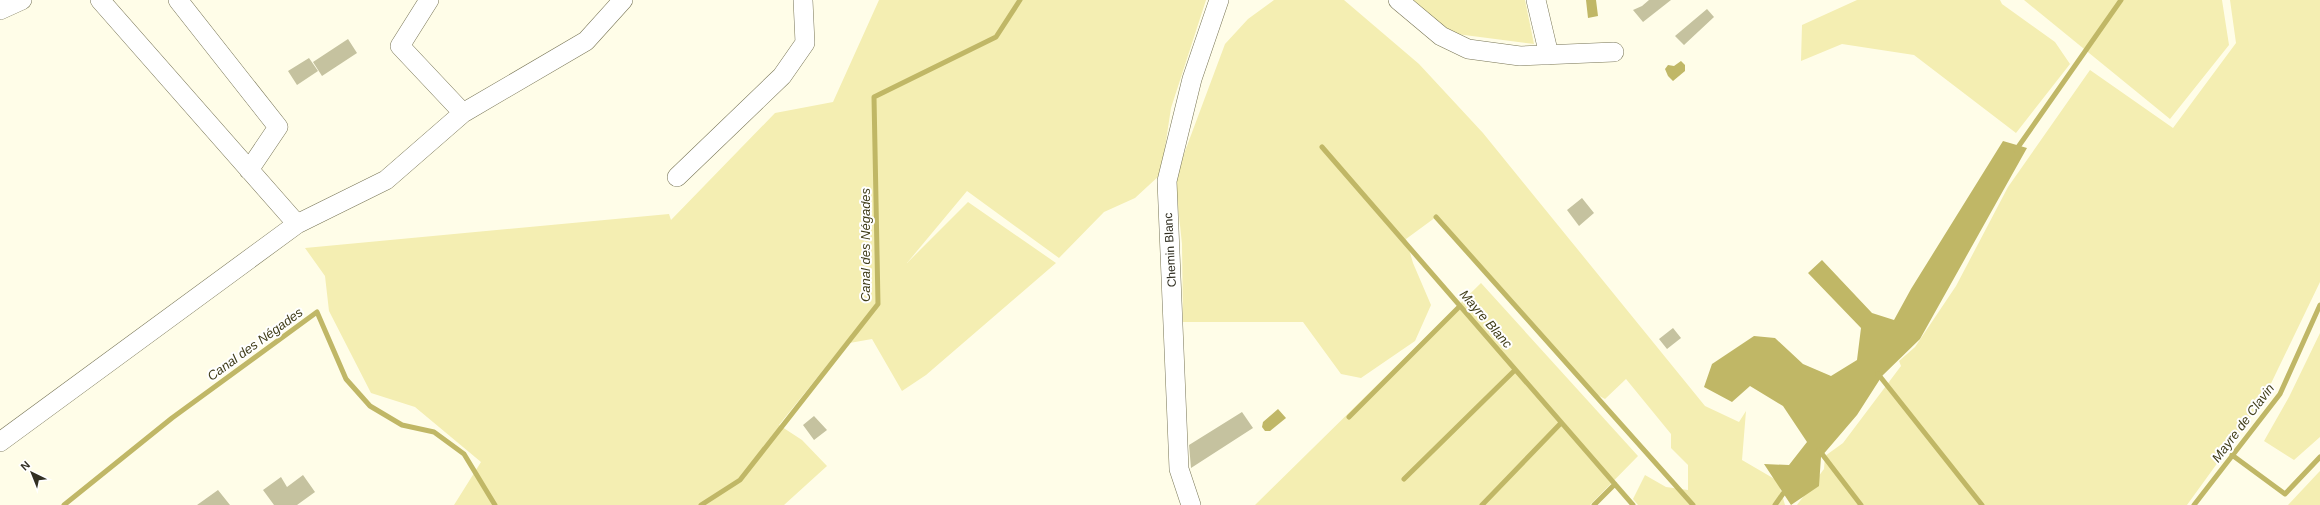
<svg xmlns="http://www.w3.org/2000/svg" width="2320" height="505" font-family="Helvetica,sans-serif">
<style>
.green{fill:#f4eeb2}
.water{fill:#c0b766}
.lines{fill:none;stroke-linecap:round;stroke-linejoin:round}
.stream{stroke:#c0b766;stroke-width:5}
.building{fill:#c5c29f}
.minor-casing{stroke:#787556;stroke-width:20}
.minor{stroke:#fff;stroke-width:19}
.labels{text-anchor:middle;dominant-baseline:central;stroke-width:4;stroke-linejoin:round;paint-order:stroke}
.street-label{font-size:12px;fill:#312f22;stroke:#fff}
.water-label{font-size:13px;font-style:italic;fill:#403d19;stroke:#fff}
</style>
<rect width="100%" height="100%" fill="#fffde8"/>
<!-- green -->
<path class="green" d="M879,0h327l-35,108 -10,66 -26,24 -31,14 -45,46 -92,-67 -60,72 61,-61 88,61 -130,112 -24,16 -30,-52 -28,5 -65,81 23,15 25,26 -43,39h-330l27,-43 -66,-55 -44,-14 -42,-82 -4,-35 -20,-28 364,-34 2,6 104,-107 58,-11z
M1274,0h70l75,64 64,69 222,273 34,16 7,-11 -4,49 36,21 7,24h-147l-5,-6 12,-24 21,12 22,3v-25l-17,-17v-14l-45,-55 -21,20 -15,-8 -154,-174 -30,22 7,24 18,42 -16,36 -54,37 -20,-4 -38,-52h-120l-1,-78 -7,-66 50,-134 23,-25z
M1407,0h118l9,44 -85,-11z
M1857,0h143l2,4 53,38 15,22 -54,69 -102,-78 -72,-11 -41,17 1,-36z
M2024,0h198l7,45 -59,74z
M2230,0h90v282l-57,118 -76,105h-390l27,-36 1,-13 18,-13 58,-77 -2,-5 16,-14 41,-61 52,-99 82,-117 83,58 63,-85z
M1481,283l157,173 -48,49h-335z
M2320,333v104l-26,23 -30,-19 25,-44z
M2320,471v34h-32l30,-32z"/>
<!-- water -->
<path class="water" d="M1586,0h10l2,16 -10,2z
M1681,61l4,4v6l-12,10 -5,-5 -3,-7 3,-4 6,1z
M2003,141l24,7 -107,191 -38,37 -25,39 -36,42 -2,29 -28,19 -27,-41 25,1 18,-23 -24,-36 -33,-20 -18,16 -28,-15 8,-23 42,-28 21,2 28,26 28,12 26,-16 4,-32 -53,-55 14,-13 50,53 22,7 17,-31z
M1278,409l8,9 -16,13h-5l-3,-4 1,-5z"/>
<g class="lines">
<!-- stream -->
<path class="stream" d="M1322,147l311,358
M2016,150l105,-150
M1436,217l257,288
M1878,374l104,131
M1349,417l111,-111
M1819,450l42,55
M2232,455l53,39 35,-37
M1404,479l111,-109
M64,505l108,-87 145,-106 29,67 24,27 32,19 32,7 30,22 31,51
M701,505l39,-25 138,-176 -4,-207 122,-60 24,-37
M1482,505l79,-82
M1594,505l21,-21
M1775,505l12,-17
M2194,505l86,-111 40,-89"/>
</g>
<!-- building -->
<path class="building" d="M1649,0h22l-28,22 -10,-12 9,-4z
M1707,9l7,8 -30,28 -9,-9z
M348,39l9,14 -35,23 -9,-14z
M309,58l9,13 -21,14 -9,-14z
M1582,198l12,15 -15,13 -12,-16z
M1673,328l8,10 -14,11 -8,-10z
M1242,412l11,16 -62,40 -2,-23z
M814,416l13,14 -13,10 -11,-15z
M303,475l12,17 -18,13h-23l-11,-15 18,-13 6,10z
M218,490l12,15h-33z"/>
<g class="lines">
<defs>
<path id="minor" d="M178,0l100,127 -29,43
M429,0l-29,46 63,67
M1398,0l43,36 27,13 52,7 94,-4
M1536,0l13,55
M0,10l22,-10
M677,177l105,-101 23,-33 -2,-43
M297,224l89,-44 77,-67 123,-72 37,-41
M0,442l297,-218 -197,-224
M1191,505l-12,-36 -12,-288 25,-102 27,-79"/>
</defs>
<!-- minor casing -->
<use href="#minor" class="minor-casing"/>
<!-- minor -->
<use href="#minor" class="minor"/>
</g>
<g class="labels">
<!-- street labels -->
<g class="street-label">
<text transform="translate(1170 250) rotate(-93)">Chemin Blanc</text>
</g>
<!-- water labels -->
<g class="water-label">
<text transform="translate(865 245) rotate(-90)">Canal des Négades</text>
<text transform="translate(1486 319) rotate(49)">Mayre Blanc</text>
<text transform="translate(255 344) rotate(-36)">Canal des Négades</text>
<text transform="translate(2243 423) rotate(-53)">Mayre de Clavin</text>
</g>
</g>
<!-- north arrow -->
<g transform="translate(32 473) rotate(317)" stroke="#ffffff" stroke-width="3" paint-order="stroke">
<path d="M0-3L7 15L0 10L-7 15Z" fill="#312f22"/>
<text y="-6" font-size="11" font-weight="bold" text-anchor="middle" fill="#312f22">N</text>
</g>
</svg>
